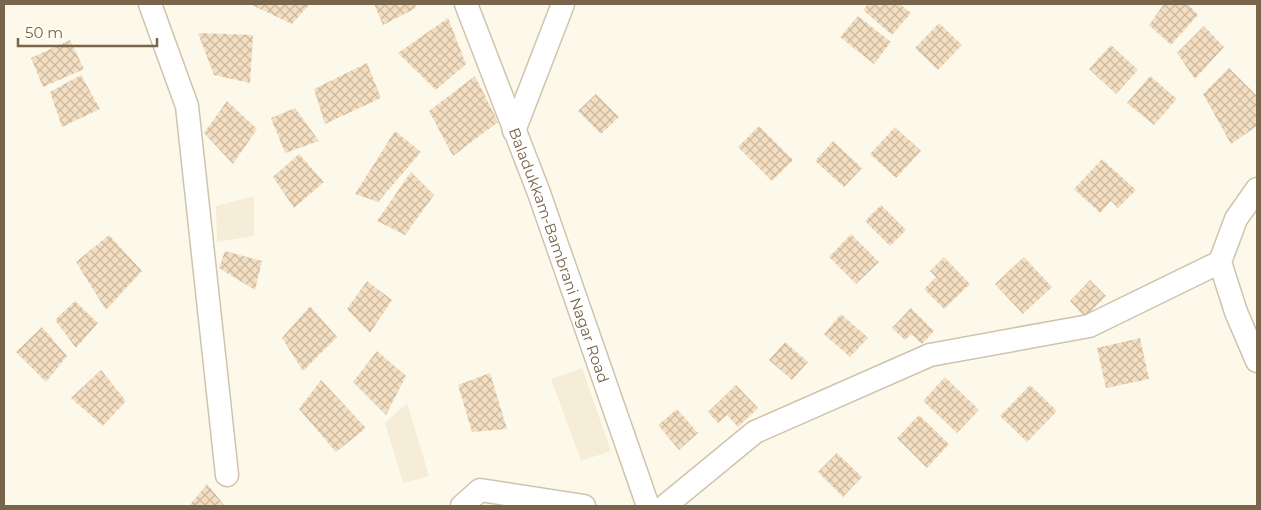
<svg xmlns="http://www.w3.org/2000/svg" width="1261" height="510" font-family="Montserrat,sans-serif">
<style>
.residential{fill:#f5edd8}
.building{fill:url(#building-cross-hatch)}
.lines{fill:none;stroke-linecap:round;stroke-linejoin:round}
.minor-casing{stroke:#d0c3ae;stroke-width:25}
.minor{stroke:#fff;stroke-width:22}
.labels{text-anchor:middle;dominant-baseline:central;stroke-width:4.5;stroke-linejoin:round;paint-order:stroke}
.street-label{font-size:15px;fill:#79644c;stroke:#fffcf1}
</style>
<defs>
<pattern id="building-cross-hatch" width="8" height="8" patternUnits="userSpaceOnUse" patternTransform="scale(1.25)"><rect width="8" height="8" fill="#f3dec1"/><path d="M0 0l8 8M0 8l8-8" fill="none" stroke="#cab89f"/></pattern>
</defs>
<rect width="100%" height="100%" fill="#fdf9ea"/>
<!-- residential -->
<path class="residential" d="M254,196v40l-37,6 -1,-36z
M582,368l29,83 -30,10 -30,-82z
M407,403l22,73 -26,7 -18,-60z"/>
<!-- building -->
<path class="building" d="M250,4h60l-18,20z
M374,4h41l1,4 -33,17z
M868,4h32l11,9 -19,22 -29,-25z
M1164,4h24l10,11 -27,30 -22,-20z
M858,16l33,26 -17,22 -34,-27z
M448,18l18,46 -30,26 -38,-37z
M939,23l23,22 -24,25 -23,-22z
M1204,26l20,21 -29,32 -18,-26z
M198,33l55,2 -3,48 -36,-8z
M70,40l14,29 -41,18 -12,-29z
M1111,45l27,25 -22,24 -27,-25z
M367,63l14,35 -56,26 -11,-35z
M1229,68l28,28v30l-26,18 -28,-50z
M81,75l19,34 -38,18 -12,-35z
M475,76l23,46 -45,34 -24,-45z
M1150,76l27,23 -23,26 -27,-22z
M596,94l23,23 -18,17 -23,-23z
M227,101l30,28 -24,35 -29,-31z
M295,108l24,33 -34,12 -14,-35z
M759,126l34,34 -21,21 -34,-34z
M895,127l26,24 -25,27 -26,-24z
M395,131l26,21 -43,50 -23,-8z
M833,141l29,27 -18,19 -29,-26z
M299,154l25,28 -30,26 -21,-31z
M1102,159l34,31 -18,18 -7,-7 -11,12 -26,-24z
M411,172l23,23 -29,40 -28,-14z
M881,205l25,25 -16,16 -25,-25z
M851,234l28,28 -23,22 -27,-27z
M109,235l33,36 -36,39 -30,-48z
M225,251l37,10 -7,29 -36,-22z
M944,257l26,27 -26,25 -20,-20 12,-12 -6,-6z
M1024,257l28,30 -29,27 -28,-30z
M1090,280l16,16 -21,21 -15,-16z
M367,281l25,19 -22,33 -23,-24z
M75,301l23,22 -22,25 -21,-28z
M310,306l27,31 -34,34 -21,-33z
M911,308l23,23 -12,13 -11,-10 -6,6 -13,-12z
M841,314l27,24 -18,19 -26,-23z
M42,327l25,29 -21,26 -30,-30z
M1140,338l9,41 -43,9 -9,-40z
M785,342l23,20 -16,18 -23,-20z
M377,351l29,25 -20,39 -33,-33z
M101,370l25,31 -23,25 -32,-28z
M490,373l17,56 -35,3 -14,-47z
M945,377l34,33 -22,23 -34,-32z
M321,380l45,48 -30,24 -37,-43z
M736,385l22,23 -20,19 -11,-12 -9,8 -10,-11z
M1030,385l27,26 -30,31 -27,-26z
M677,409l21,24 -19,17 -21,-25z
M919,415l30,29 -22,24 -30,-30z
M837,453l25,24 -19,20 -25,-25z
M207,484l18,22h-36z"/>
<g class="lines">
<defs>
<g id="minor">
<path d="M150,4l37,102 40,369"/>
<path id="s1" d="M466,4l73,189 109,313"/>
<path d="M514,131l49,-127"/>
<path d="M1257,189l-21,30 -16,43 16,50 21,49"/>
<path d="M462,506l18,-16 104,16"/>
<path d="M665,506l90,-74 175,-77 159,-29 131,-64"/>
</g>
</defs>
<!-- minor casing -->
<use href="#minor" class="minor-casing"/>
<!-- minor -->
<use href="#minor" class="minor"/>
</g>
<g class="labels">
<!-- street labels -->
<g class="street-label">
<text stroke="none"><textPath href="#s1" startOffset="268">Baladukkam-Bambrani Nagar Road</textPath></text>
</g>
</g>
<!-- border -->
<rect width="1261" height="510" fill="none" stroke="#79644c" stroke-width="10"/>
<!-- scale -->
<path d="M18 38v8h139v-8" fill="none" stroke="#79644c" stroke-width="2.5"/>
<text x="25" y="38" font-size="15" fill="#79644c" stroke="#fffcf1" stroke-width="4" paint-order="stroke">50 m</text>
</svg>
